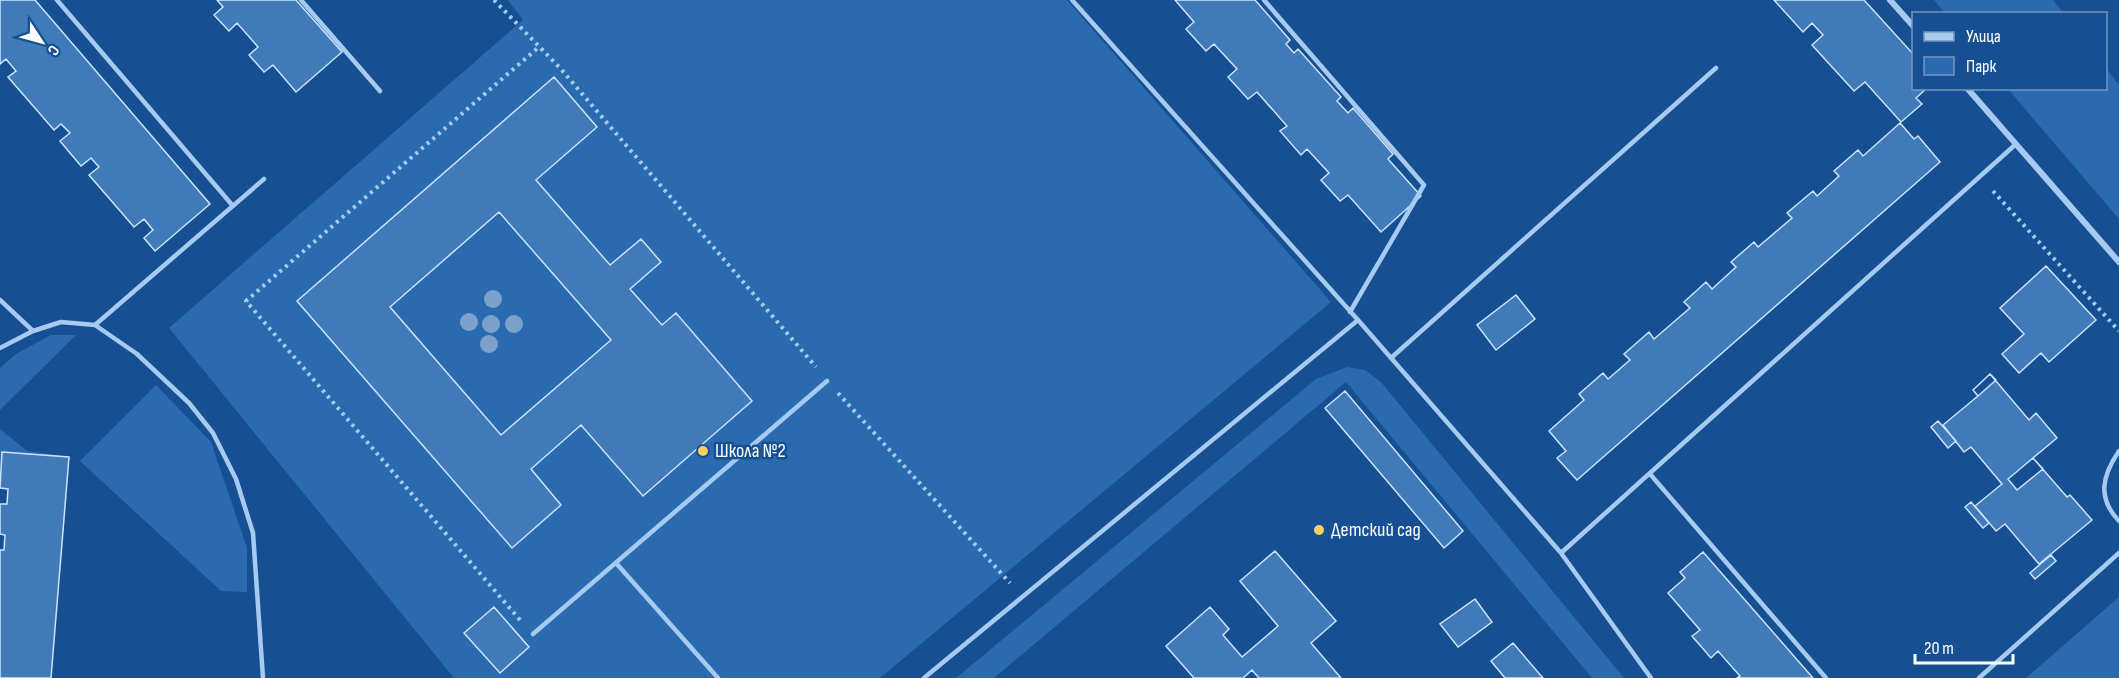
<svg xmlns="http://www.w3.org/2000/svg" width="2119" height="678" font-family="'Sofia Sans Condensed',sans-serif">
<style>
.green{fill:#2a6bb0}
.building{fill:#407ab9;stroke:#cde3fb;stroke-width:1.5;fill-rule:evenodd}
.lines{fill:none;stroke-linecap:round;stroke-linejoin:round}
.path{stroke:#a6caf0;stroke-width:4;stroke-dasharray:3 4.5;stroke-linecap:butt}
.lane{stroke:#a6caf0;stroke-width:4.5}
.street{stroke:#a6caf0;stroke-width:6}
.tree{fill:#7ba1cc}
.poi-dot{fill:#ffce65;stroke:#175092;stroke-width:2}
.labels{text-anchor:middle;dominant-baseline:central;stroke-width:5;stroke-linejoin:round;paint-order:stroke}
.poi-label{font-size:20px;fill:#fff;stroke:#175092;text-anchor:start}
</style>
<rect width="100%" height="100%" fill="#175092"/>
<!-- green -->
<path class="green" d="M508,0h559l264,302 -451,376h-426l-285,-350 354,-308z
M1934,0h119l10,13h-118z
M2106,68l13,17v134l-111,-130 98,-1z
M51,335h25l-76,75v-42l16,-14z
M1347,367l18,3 16,12 243,296h-32l-246,-296 -352,296h-38l360,-299z
M156,385l55,57 36,106v44l-26,-1 -141,-130z
M0,429l27,22 42,6 -66,-5 -3,33z
M2119,597v81h-93z"/>
<!-- building -->
<path class="building" d="M0,0h35l175,204 -55,47 -11,-13 9,-8 -9,-11 -10,8 -45,-52 10,-8 -8,-9 -10,8 -21,-25 10,-8 -9,-9 -7,6 -46,-53 8,-6 -10,-12 -6,5z
M217,0h79l46,52 -46,40 -23,-27 -9,7 -15,-17 9,-8 -21,-24 -8,8 -15,-16 9,-8z
M1175,0h80l35,40 -4,4 8,9 4,-4 43,48 -4,4 11,12 5,-5 40,46 -5,5 33,37 -40,36 -33,-37 -8,6 -19,-21 8,-7 -22,-24 -6,6 -21,-24 7,-5 -30,-34 -9,7 -20,-22 9,-8 -23,-25 -8,7 -20,-22 8,-7z
M1774,0h90l50,55v33h13l-11,10 6,6 -21,18 -36,-40 -11,9 -42,-46 11,-10 -11,-12 -9,9z
M554,77l43,50 -61,53 74,85 31,-26 20,23 -31,27 32,36 14,-12 76,88 -109,95 -62,-71 -50,44 30,36 -49,43 -215,-247zM499,212l112,128 -110,95 -111,-128z
M1900,123l14,16 4,-3 22,26 -363,318 -20,-22 9,-7 -17,-20 35,-31 -5,-6 24,-21 5,6 22,-19 -6,-6 25,-22 5,7 36,-31 -6,-6 22,-20 6,7 24,-22 -5,-5 23,-20 4,5 34,-29 -5,-5 26,-22 4,5 22,-20 -5,-5 24,-21 5,6z
M2046,266l50,54 -47,42 -8,-9 -22,20 -17,-19 22,-20 -24,-26z
M1516,295l19,24 -39,31 -19,-25z
M1990,374l6,6 -18,16 -5,-6z
M1990,374l39,46 7,-7 21,25 -24,20 34,39 3,-2 22,25 -53,44 -34,-40 -9,7 -21,-25 27,-22 -31,-37 -7,5 -21,-27 35,-29 -5,-6z
M1345,391l118,140 -19,17 -119,-140z
M1938,421l18,20 -8,7 -17,-21z
M2,452l67,5 -18,221h-51v-128h4l1,-15 -5,-1v-30h7l1,-15 -8,-1z
M2033,458l10,11 -26,21 -9,-11z
M1971,502l18,21 -6,5 -18,-21z
M1275,551l61,70 -25,22 30,35h-82l-7,-8 -9,8h-49l-28,-32 44,-39 19,22 -6,6 19,22 36,-31 -38,-45z
M1703,552l110,126h-76l3,-2 -22,-25 -7,7 -19,-22 8,-6 -32,-37 17,-15 -5,-6z
M2051,555l5,6 -21,18 -5,-6z
M1475,599l17,23 -34,25 -18,-23z
M494,607l35,40 -29,26 -36,-40z
M1513,643l30,35h-38l-14,-17z"/>
<g class="lines">
<!-- path -->
<path class="path" d="M494,0l66,68 256,299
M1993,191l126,140
M838,393l172,190
M520,620l-274,-319 294,-255"/>
<!-- lane -->
<path class="lane" d="M57,0l176,206
M301,0l79,91
M1072,0l286,320
M1264,0l160,185 -74,127
M0,300l33,31
M95,325l169,-146
M0,348l33,-17 28,-9 34,3 42,29 52,49 24,30 23,46 17,54 10,145
M1391,358l325,-290
M2119,451c-17,25 -22,47 0,70
M1650,474l176,204
M1561,553l455,-409
M616,563l102,115
M533,634l294,-253
M924,678l434,-358 203,233 90,125
M1979,678l140,-125"/>
<!-- street -->
<path class="street" d="M1890,0l24,27
M1967,88l152,174"/>
</g>
<!-- trees -->
<g class="tree">
<circle cx="493" cy="299" r="9"/>
<circle cx="469" cy="322" r="9"/>
<circle cx="491" cy="324" r="9"/>
<circle cx="514" cy="324" r="9"/>
<circle cx="489" cy="344" r="9"/>
</g>
<!-- markers -->
<g class="poi-dot">
<circle cx="703" cy="451" r="6"/>
<circle cx="1319" cy="530" r="6"/>
</g>
<g class="labels">
<!-- poi labels -->
<g class="poi-label">
<text x="715" y="451">Школа №2</text>
<text x="1331" y="530">Детский сад</text>
</g>
</g>
<!-- legend -->
<rect x="1912" y="12" width="195" height="78" fill="#175092" stroke="#7496be" stroke-width="1.5"/>
<rect x="1924" y="32" width="30" height="9" fill="#a6caf0" stroke="#7496be" stroke-width="1.5"/>
<text x="1966" y="42" font-size="18" fill="#ffffff">Улица</text>
<rect x="1924" y="57" width="30" height="18" fill="#2a6bb0" stroke="#7496be" stroke-width="1.5"/>
<text x="1966" y="72" font-size="18" fill="#ffffff">Парк</text>
<!-- north arrow -->
<g transform="translate(42 42) rotate(126)" stroke="#175092" stroke-width="4.5" paint-order="stroke">
<path d="M0-4.5L10 22L0 15L-10 22Z" fill="#ffffff"/>
<text y="-9" font-size="16" font-weight="bold" text-anchor="middle" fill="#ffffff">С</text>
</g>
<!-- scale -->
<path d="M1915 654v9h98v-9" fill="none" stroke="#ffffff" stroke-width="3"/>
<text x="1924" y="654" font-size="18" fill="#ffffff" stroke="#175092" stroke-width="4.5" paint-order="stroke">20 m</text>
</svg>
